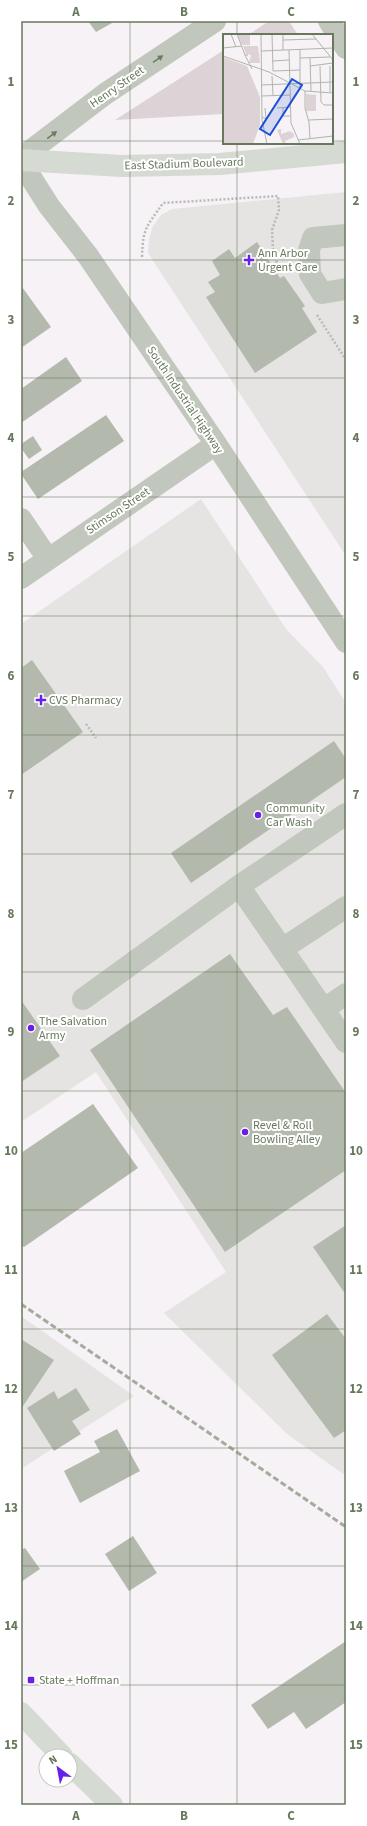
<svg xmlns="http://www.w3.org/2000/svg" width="367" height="1826" font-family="'Source Sans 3',sans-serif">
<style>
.built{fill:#e5e4e3}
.green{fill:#ddd3d6}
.building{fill:#b3b9ac}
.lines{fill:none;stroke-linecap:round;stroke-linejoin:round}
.path{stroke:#b7bbb4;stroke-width:2.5;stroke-dasharray:2 2;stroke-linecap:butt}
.minor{stroke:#c2c7be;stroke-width:22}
.major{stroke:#d5dad2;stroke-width:22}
.rail{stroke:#a3ab9d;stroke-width:3;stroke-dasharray:6 3;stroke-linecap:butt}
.oneway{fill:#6c7c61}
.grid{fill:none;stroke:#68785c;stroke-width:1;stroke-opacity:0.55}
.poi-dot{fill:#6820e8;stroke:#fff;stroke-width:1.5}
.labels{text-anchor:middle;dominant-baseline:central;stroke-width:4;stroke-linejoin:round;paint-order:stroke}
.street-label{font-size:12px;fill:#68785c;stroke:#fff}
.poi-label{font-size:12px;fill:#68785c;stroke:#fff;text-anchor:start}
.inset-road{fill:none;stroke:#b0b6aa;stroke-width:1}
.view{fill:#1d4ed8;fill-opacity:0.15;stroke:#1d4ed8;stroke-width:2}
.inset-edge{fill:none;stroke:#68785c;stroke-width:2}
.neatline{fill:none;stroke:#68785c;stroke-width:1.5}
.grid-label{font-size:13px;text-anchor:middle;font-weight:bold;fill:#68785c}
</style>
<rect width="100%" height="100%" fill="#f6f2f6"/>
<!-- built -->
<path class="built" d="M346,192v364l-198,-303 1,-14 4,-13 8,-11 11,-6z
M201,499l85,130 37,38 23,36v773l-59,-42 -123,-121 62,-41 -130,-200 -75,50v-498z
M21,1316l113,80 -113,73z"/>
<!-- green -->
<path class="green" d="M269,21h20l9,14h-50z
M224,50v64l-109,6z"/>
<!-- building -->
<path class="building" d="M88,21h23l1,2 -16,9z
M257,242l23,36 4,-2 21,30 -3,2 15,24 -62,41 -49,-76 9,-5 -7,-10 12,-7 -8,-14 17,-12 6,9z
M22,287l29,40 -30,21v-60z
M66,357l16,24 -61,42v-34z
M106,415l18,26 -86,58 -17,-25v-2z
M33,436l9,14 -13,9 -8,-11v-4z
M32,660l51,72 -62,43v-107z
M334,741l12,18v18l-155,106 -20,-30z
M230,954l43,61 14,-8 59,86v77l-121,82 -135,-202z
M21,1000l39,56 -39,26z
M93,1104l45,64 -114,79 -3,-2v-92z
M346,1225v70l-33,-48z
M327,1314l19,25v91l-12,8 -62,-83z
M21,1339l33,21 -33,49z
M76,1388l14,22 -18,11 9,13 -27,17 -27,-43 27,-17 4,8z
M117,1429l23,42 -60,32 -16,-32 36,-19 -6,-11z
M133,1536l24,37 -28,18 -24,-37z
M25,1548l15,21 -19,13v-32z
M346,1641v61l-40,27 -12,-17 -26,17 -17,-24z"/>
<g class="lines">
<!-- path -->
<path class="path" d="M142,257c1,-31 5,-30 21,-54l115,-7 1,14 -7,20 1,19 -3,2 8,13 -4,4 4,-3 6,2 2,2
M317,315l29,45
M86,724l10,14"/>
<!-- minor -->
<path class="minor" d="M329,21l17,27
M21,158l84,-64 110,-73
M21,162l28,44 39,50 128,188 130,198
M346,235l-33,3 -4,12 1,24 12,19 24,-4
M21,519l27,40
M21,578l195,-134
M239,886l107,156
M282,949l64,-42
M83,999l156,-113 107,-72
M324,1009l22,-15"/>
<!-- major -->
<path class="major" d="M21,160l101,6 98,-2 126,-12
M21,1713l41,43
M70,1764l42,41"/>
<!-- rail -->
<path class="rail" d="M21,1304l325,223"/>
</g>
<!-- one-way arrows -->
<defs><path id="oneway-solid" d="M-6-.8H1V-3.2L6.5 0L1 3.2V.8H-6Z"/></defs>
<g class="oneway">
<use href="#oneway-solid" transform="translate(158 59) rotate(-34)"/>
<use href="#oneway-solid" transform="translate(52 135) rotate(-37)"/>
</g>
<!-- grid -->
<path class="grid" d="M130,21v1784M237,21v14M21,141h203M332,141h14M237,143v1662M21,260h325M21,378h325M21,497h325M21,616h325M21,735h325M21,854h325M21,972h325M21,1091h325M21,1210h325M21,1329h325M21,1448h325M21,1566h325M21,1685h325"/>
<!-- markers -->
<g class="poi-dot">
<path d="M247 254h4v4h4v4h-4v4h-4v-4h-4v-4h4z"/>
<path d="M39 694h4v4h4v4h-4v4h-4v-4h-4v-4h4z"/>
<circle cx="258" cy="815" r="4"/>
<circle cx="31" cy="1028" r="4"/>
<circle cx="245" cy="1132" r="4"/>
<rect x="27" y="1676" width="8" height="8" rx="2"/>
</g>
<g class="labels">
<!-- street labels -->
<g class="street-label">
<text transform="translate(117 87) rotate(-35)">Henry Street</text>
<text transform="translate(184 164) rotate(-2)">East Stadium Boulevard</text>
<text transform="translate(185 400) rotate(56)">South Industrial Highway</text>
<text transform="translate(118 511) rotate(-34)">Stimson Street</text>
</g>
<!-- poi labels -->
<g class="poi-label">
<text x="258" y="253">Ann Arbor<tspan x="258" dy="14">Urgent Care</tspan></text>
<text x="49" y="700">CVS Pharmacy</text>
<text x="266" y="808">Community<tspan x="266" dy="14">Car Wash</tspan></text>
<text x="39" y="1021">The Salvation<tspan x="39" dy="14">Army</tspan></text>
<text x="253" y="1125">Revel &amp; Roll<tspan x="253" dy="14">Bowling Alley</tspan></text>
<text x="39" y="1680">State + Hoffman</text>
</g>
</g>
<!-- overview -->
<g transform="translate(223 34)">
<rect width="110" height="110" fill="#f6f2f6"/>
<path d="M14,0h13v11h-8zM20,12h15l2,17h-11l2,-8 -5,-1zM0,23l24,9 13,31v28l-7,19h-30zM83,60l10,1v16h-10zM58,95v5l9,-3 4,3v3l-9,4 1,3h-3l-6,-14z" fill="#ddd3d6"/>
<path class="inset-road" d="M8,0l5,13M14,0l8,21h3M38,0l1,86 5,24M49,0l1,37 27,-1M89,0l21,26M110,0v14M60,6l33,-1M0,14l19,-2M77,15v39M60,16v-16M66,16l2,73 9,21M38,17l72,-3M22,21l7,14M0,22l46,16 36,19 28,2M77,24l30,-1M87,24l1,33M49,27l17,-1M87,32l23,-3M97,32l1,36 3,3h9M107,32v26M49,42l1,19M38,51l72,-3M82,57v17l4,14 1,17M39,62l28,-1M60,73v9h7M54,74l13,-1M39,83l4,2 -1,-11M86,86l24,-1M75,106l35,-4"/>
<path class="view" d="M69,45l10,6 -32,50 -10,-6z"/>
<rect width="110" height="110" class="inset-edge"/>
</g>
<!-- border -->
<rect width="367" height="1826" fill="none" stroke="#ffffff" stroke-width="44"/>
<!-- north arrow -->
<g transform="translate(58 1768) rotate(328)"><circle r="19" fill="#ffffff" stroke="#c3c9be"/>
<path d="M0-3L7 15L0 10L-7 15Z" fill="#6820e8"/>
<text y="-6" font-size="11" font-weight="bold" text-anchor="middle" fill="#68785c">N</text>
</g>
<rect x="22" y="22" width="323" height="1782" class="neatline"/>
<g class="grid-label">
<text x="76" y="16">A</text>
<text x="184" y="16">B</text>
<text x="291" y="16">C</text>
<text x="11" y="86">1</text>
<text x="356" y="86">1</text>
<text x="11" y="205">2</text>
<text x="356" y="205">2</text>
<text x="11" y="324">3</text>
<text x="356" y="324">3</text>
<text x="11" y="442">4</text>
<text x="356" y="442">4</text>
<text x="11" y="561">5</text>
<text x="356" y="561">5</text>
<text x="11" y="680">6</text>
<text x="356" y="680">6</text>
<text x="11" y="799">7</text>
<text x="356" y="799">7</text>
<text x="11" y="918">8</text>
<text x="356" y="918">8</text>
<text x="11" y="1036">9</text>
<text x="356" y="1036">9</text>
<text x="11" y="1155">10</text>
<text x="356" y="1155">10</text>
<text x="11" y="1274">11</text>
<text x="356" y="1274">11</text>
<text x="11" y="1393">12</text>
<text x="356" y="1393">12</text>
<text x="11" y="1512">13</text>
<text x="356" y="1512">13</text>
<text x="11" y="1630">14</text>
<text x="356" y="1630">14</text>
<text x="11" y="1749">15</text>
<text x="356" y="1749">15</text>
<text x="76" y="1820">A</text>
<text x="184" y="1820">B</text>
<text x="291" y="1820">C</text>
</g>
</svg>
